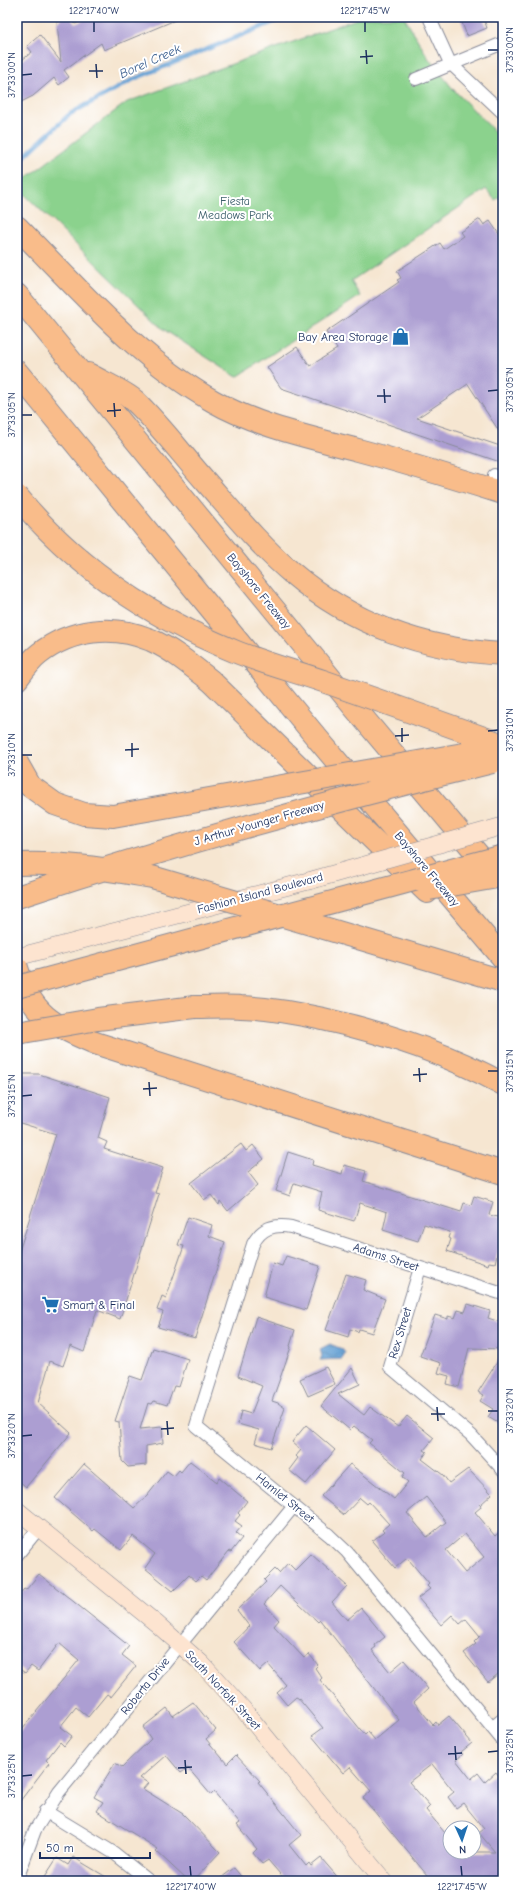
<svg xmlns="http://www.w3.org/2000/svg" width="520" height="1898" font-family="'Comic Neue',sans-serif">
<style>
.park{fill:#8bd28d;stroke:#538076}
.water{fill:url(#water-waves);stroke:#3e6798}
.lines{fill:none;stroke-linecap:round;stroke-linejoin:round}
.stream{stroke:#629fd3;stroke-width:4.5}
.building{fill:#ac9ed2;fill-rule:evenodd}
.minor-casing{stroke:#888a98;stroke-width:14}
.secondary-casing{stroke:#888a98;stroke-width:18}
.motorway-casing{stroke:#888a98;stroke-width:24}
.minor{stroke:#fff;stroke-width:12}
.secondary{stroke:#fde4d0;stroke-width:17}
.motorway{stroke:#f9bc8a;stroke-width:22}
.secondary-bridge-casing{stroke:#888a98;stroke-width:18;stroke-linecap:butt}
.motorway-bridge-casing{stroke:#888a98;stroke-width:24;stroke-linecap:butt}
.secondary-bridge{stroke:#fde4d0;stroke-width:17}
.motorway-bridge{stroke:#f9bc8a;stroke-width:22}
.ticks{fill:none;stroke:#1b2f5e;stroke-width:1.5}
.labels{text-anchor:middle;dominant-baseline:central;stroke-width:4;stroke-linejoin:round;paint-order:stroke}
.park-label{font-size:12px;fill:#3d606c;stroke:#fff}
.poi-label{font-size:12px;fill:#1b2f5e;stroke:#fff;text-anchor:end}
.street-label{font-size:12px;fill:#1b2f5e;stroke:#fff}
.water-label{font-size:13px;font-style:italic;fill:#375c8d;stroke:#fff}
.neatline{fill:none;stroke:#1b2f5e;stroke-width:1.5}
.ticks-label{font-size:10px;text-anchor:middle;fill:#1b2f5e}
</style>
<defs>
<pattern id="water-waves" width="16" height="10" patternUnits="userSpaceOnUse"><rect width="16" height="10" fill="#629fd3"/><path d="M0 5q4-4 8 0t8 0" fill="none" stroke="#5082ae"/></pattern>
</defs>
<rect width="100%" height="100%" fill="#fff"/>
<filter id="ink" filterUnits="userSpaceOnUse"><feTurbulence type="fractalNoise" baseFrequency=".025" numOctaves="2"/><feDisplacementMap in="SourceGraphic" scale="8" xChannelSelector="R" yChannelSelector="G"/><feConvolveMatrix kernelMatrix="1 2 1 2 8 2 1 2 1" color-interpolation-filters="sRGB"/></filter>
<filter id="wash" filterUnits="userSpaceOnUse"><feTurbulence type="fractalNoise" baseFrequency=".012" numOctaves="4" result="noise"/><feDisplacementMap in="SourceGraphic" scale="16" xChannelSelector="R" yChannelSelector="G"/><feGaussianBlur stdDeviation="0.9" result="paint"/><feColorMatrix in="noise" values="0 0 0 0 0 0 0 0 0 0 0 0 0 0 0 0 0 1.4 0 .05"/><feComposite in="paint" operator="in"/></filter>
<g filter="url(#wash)">
<rect width="100%" height="100%" fill="#f6e6d1"/>
<!-- park -->
<path class="park" d="M362,17h42l25,42 24,30 50,51v55l-8,5 -9,-11 -135,92 9,15 -123,81 -74,-48 -146,-142v-2l110,-83z"/>
<!-- water -->
<path class="water" d="M330,1344l12,5 3,4 -3,6 -22,1 2,-4 -2,-7z"/>
<g class="lines">
<!-- stream -->
<path class="stream" d="M17,163l53,-49 64,-35 152,-62"/>
</g>
<g id="blocks">
<!-- building -->
<path class="building" d="M64,17h6l5,7 16,-7 89,1 -76,32 -3,-7 -37,27 5,7 -10,8 -5,-7 -21,18 -16,8v-40l15,-12 -5,-6 13,-11 21,27 -4,-40z
M460,17h23l4,11 -20,8z
M480,219l4,6 6,-4 13,19v197l-35,-53 -51,34 86,29v16l-222,-75 -14,-21 30,-20 13,19 27,-17 -11,-17 73,-50 -2,-2 4,-2 -4,-7 43,-28 4,6 19,-13 -3,-4z
M17,1074h22l71,23 -12,41 9,4 -3,7 59,19 -8,25 4,1 -39,125 -23,-9 -13,42 -14,-6 -7,20 -13,-5 -12,42 33,30 -45,54 -9,-8v-221l39,-124 -39,-12z
M241,1144l5,7 7,-6 11,14 -16,13 10,13 -30,26 -8,-10 -1,4 -8,-10 -7,5 -13,-17z
M288,1152l25,8 -1,5 30,9 2,-9 22,6 -3,10 98,31 3,-9 7,2 3,-9 19,6 -4,13 14,3v14l-8,31 -6,-1 -1,3 -41,-14 4,-12 -3,-1 2,-6 -26,-8 -6,17 -35,-11 4,-18 -27,-9 -6,18 -36,-11 4,-18 -28,-9 -4,13 -14,-5z
M188,1217l24,8 -3,11 16,6 -30,96 -37,-11 5,-15 -6,-2 5,-14 4,2 18,-52 -6,-1z
M286,1256l34,10 -14,44 -42,-13 9,-34 9,3z
M346,1274l20,6 -3,10 22,9 -13,34 -13,-4 -1,3 -8,-3 -2,8 -22,-7z
M468,1304l22,7 -2,7 15,5v26l-34,-1 -10,39 -12,-3 2,-8 -11,-3 3,-10 -21,-7 15,-41 13,4v-3l7,2 3,-8 7,2z
M256,1317l39,13 -5,16 1,1 -19,54 6,2 7,5 -14,40 -16,-5 4,-13 -21,-6 3,-13 10,3 11,-28 -24,-10z
M153,1348l35,11 -9,28 -5,-1 -7,19 -13,-4 -2,3 -4,-1 -8,26 22,-2 1,16 -17,3v19l-18,2 -6,-6 -3,-39 -4,-1 15,-45 12,4z
M503,1353v73l-15,-9 5,-8 -13,-8 4,-6 -6,-3z
M326,1367l9,17 -27,12 -8,-17z
M352,1368l8,16 -22,10 26,21 6,-8 28,20 9,-11 27,22 -10,12 3,2 -5,7 21,16 6,8 19,-14 24,25 -12,11 1,2 -6,5 20,24 8,-7v141l-15,12 -24,-29 12,-9 -2,-2 6,-6 -14,-17 -6,5 -8,-9 -11,10 -23,-27 12,-9 -3,-3 2,-2 -20,-24 -3,-1 -11,9 -23,-27 12,-9 -2,-2 7,-6 -20,-22 -2,2 -7,-6 -16,17 -23,-19 29,-32 44,35 14,-17 -6,-5 3,-4 -36,-30 3,-3 -18,-14 -4,4 -29,-24zM426,1497l20,25 -19,15 -20,-24zM465,1534l19,23 -19,16 -19,-23z
M306,1425l29,25 -29,34 -17,-14 9,-12 -2,-2 5,-6 -9,-8z
M190,1461l27,21 2,-4 28,23 -9,12 2,2 -5,6 7,5 -6,7 6,5 -11,14 -2,-1 -23,29 -5,-4 -5,5 -7,-6 -16,16 -28,-23 10,-14 -22,-18 -12,14 -26,-21 -2,2 -38,-33 29,-34 50,44 13,-12 20,-25 7,5 5,-6 2,2z
M311,1554l36,32 -15,16 15,18 14,-12 24,29 -10,8 1,2 -4,3 18,22 14,-12 24,29 -14,13 19,23 3,-3 2,3 11,-9 23,27 -11,9 2,2 -7,6 15,19 7,-6 7,9 11,-10 7,9v100h-71l-69,-83 8,-7 -21,-24 -7,6 -31,-37 11,-8 -25,-30 -2,-1 -9,8 -10,-12 9,-8 -18,-21 -8,7 -26,-29 15,-16 -12,-16 29,-28 -2,-2 11,-11 4,4 9,-10 7,7zM280,1586l38,36 2,-2 79,100 -24,20 -7,-8 -3,3 -45,-55 2,-2 -7,-10 3,-3 -9,-11 -5,4 -30,-32 5,-6 -15,-16zM432,1764l22,28 -6,5 8,11 7,-5 21,26 -5,4 16,19h-45v-13l-24,-29 4,-4 -21,-24z
M39,1574l90,72 -7,9 14,11 -25,31 -4,-3 -19,23 -12,-10 -16,20 12,9 -8,10 -4,-4 -14,18 3,3 -32,42v-70l62,-75 -20,-17 -21,28 -7,-5 -6,7 -8,-6v-70l7,-8 2,1z
M193,1702l23,28 -10,9 21,25 9,-9 24,26 -2,1 43,53 -12,10 17,21 3,-3 2,3 10,-8 20,23h-55l-18,-21 -6,4 -9,-11 4,-4 -20,-24 3,-2 -26,-31 -3,3 -23,-27 -7,5 -15,-18 -26,23 8,5 -5,6 40,25 37,38 -27,29h-5l-32,-30 2,-2 -61,-38 6,-9 -9,-5 21,-34 7,4 29,-28 -8,-12 24,-19 6,8z
M73,1857l13,8 27,16h-71l15,-23 11,7z
M234,1868l11,13h-28z"/>
</g>
</g>
<g filter="url(#ink)">
<use href="#blocks" fill-opacity="0" stroke="#888a98" stroke-width="1"/>
<g class="lines">
<defs>
<path id="minor" d="M429,17l21,46 53,50
M416,79l87,-36
M494,475l9,4
M420,1268l-30,99 81,68 32,35
M503,1294l-212,-67c-17,-3 -30,1 -38,17l-57,182 133,109 18,17 156,189
M17,1555l22,-27
M492,1728l11,-9
M45,1811l69,42 35,28
M17,1879l18,-49 24,-38 235,-286"/>
<path id="secondary" d="M17,957l295,-77
M17,1510l140,114 44,39 41,45 142,173"/>
<path id="motorway" d="M17,227c61,61 120,131 196,174 44,25 96,36 145,49 49,13 97,28 145,43
M17,295l337,412 141,168
M17,372l295,360 191,226
M88,374c14,8 36,17 47,27 26,25 48,55 72,82 27,31 54,64 85,90 60,51 133,77 211,81
M17,679c6,-8 14,-19 22,-25 32,-25 74,-30 112,-14 22,10 41,26 60,41l216,211
M17,968c14,47 36,57 78,75l408,130
M195,1007c16,0 31,-1 46,0 27,1 55,6 82,12 63,14 123,34 180,65"/>
</defs>
<!-- minor casing -->
<use href="#minor" class="minor-casing"/>
<!-- secondary casing -->
<use href="#secondary" class="secondary-casing"/>
<!-- motorway casing -->
<use href="#motorway" class="motorway-casing"/>
<!-- minor -->
<use href="#minor" class="minor"/>
<!-- secondary -->
<use href="#secondary" class="secondary"/>
<!-- motorway -->
<use href="#motorway" class="motorway"/>
<defs>
<path id="secondary-bridge" d="M312,880l191,-54"/>
<path id="motorway-bridge" d="M17,496c58,71 134,121 217,155 29,12 60,20 89,30 60,21 120,42 180,64
M17,763l13,23 25,18 29,10 29,2 390,-69
M17,864c46,-2 90,5 135,13l351,104
M429,889l74,-13
M17,897c157,-52 315,-96 475,-135
M17,987l486,-131
M17,1033l81,-14 97,-12"/>
</defs>
<!-- secondary-bridge casing -->
<use href="#secondary-bridge" class="secondary-bridge-casing"/>
<!-- motorway-bridge casing -->
<use href="#motorway-bridge" class="motorway-bridge-casing"/>
<!-- secondary-bridge -->
<use href="#secondary-bridge" class="secondary-bridge"/>
<!-- motorway-bridge -->
<use href="#motorway-bridge" class="motorway-bridge"/>
</g>
</g>
<!-- ticks -->
<path class="ticks" d="M94,22v10M365,22v10M366,50l1,14M488,50h10M360,57l13,-1M96,64l1,14M89,71h14M22,75l10,-1M384,389l1,14M488,391l10,-1M377,396h14M114,403l1,14M107,411l14,-1M22,415h10M402,728v14M488,731l10,-1M395,736l14,-1M132,743v14M125,750l14,-1M22,755h10M419,1068l1,14M488,1071h10M413,1075l14,-1M149,1082l1,14M143,1089l14,-1M22,1096l10,-1M437,1407l1,14M488,1411h10M431,1414h14M167,1421l1,14M161,1429l13,-1M22,1436l10,-1M455,1746l1,14M488,1752l10,-1M448,1754l14,-1M185,1760l1,14M178,1768l14,-1M22,1776l10,-1M190,1866l1,10M461,1866l1,10"/>
<!-- icons -->
<defs>
<symbol id="shop-bare" viewBox="-9 -9 18 18"><path d="M-5-2.5h2.3a2.7 3.5 0 0 1 5.4 0H5L5.5 6h-11ZM-1.5-2.5h3a1.5 2.3 0 0 0-3 0Z" fill="#1f6fb2" stroke="#fff" stroke-width="2.5" paint-order="stroke"/></symbol>
<symbol id="supermarket-bare" viewBox="-9 -9 18 18"><path d="M-6-5.5h2.5l.6 2H6L4.5 2H-2.5L-4.4-4H-6ZM-1.5 3.2a1.3 1.3 0 1 0 .1 0ZM3 3.2a1.3 1.3 0 1 0 .1 0Z" fill="#1f6fb2" stroke="#fff" stroke-width="2.5" paint-order="stroke"/></symbol>
</defs>
<g fill-rule="evenodd">
<use href="#shop-bare" x="388" y="324" width="25" height="25"/>
<use href="#supermarket-bare" x="38" y="1292" width="25" height="25"/>
</g>
<g class="labels">
<!-- park labels -->
<g class="park-label">
<text x="235" y="201">Fiesta<tspan x="235" dy="14">Meadows Park</tspan></text>
</g>
<!-- poi labels -->
<g class="poi-label">
<text x="388" y="337">Bay Area Storage</text>
<text x="63" y="1305" text-anchor="start">Smart &amp; Final</text>
</g>
<!-- street labels -->
<g class="street-label">
<text transform="translate(259 591) rotate(51)">Bayshore Freeway</text>
<text transform="translate(259 823) rotate(-16)">J Arthur Younger Freeway</text>
<text transform="translate(427 869) rotate(50)">Bayshore Freeway</text>
<text transform="translate(260 893) rotate(-15)">Fashion Island Boulevard</text>
<text transform="translate(386 1257) rotate(18)">Adams Street</text>
<text transform="translate(400 1333) rotate(-73)">Rex Street</text>
<text transform="translate(285 1498) rotate(39)">Hamlet Street</text>
<text transform="translate(145 1686) rotate(-51)">Roberta Drive</text>
<text transform="translate(223 1690) rotate(47)">South Norfolk Street</text>
</g>
<!-- water labels -->
<g class="water-label">
<text transform="translate(150 61) rotate(-24)">Borel Creek</text>
</g>
</g>
<!-- margin -->
<rect width="520" height="1898" fill="none" stroke="#fff" stroke-width="44"/>
<!-- north arrow -->
<g transform="translate(462 1840) rotate(177)"><circle r="19" fill="#ffffff" stroke="#a4acbf"/>
<path d="M0-3L7 15L0 10L-7 15Z" fill="#1f6fb2"/>
<text y="-6" font-size="11" font-weight="bold" text-anchor="middle" fill="#1b2f5e">N</text>
</g>
<!-- scale -->
<path d="M40 1852v6h110v-6" fill="none" stroke="#1b2f5e" stroke-width="2"/>
<text x="46" y="1852" font-size="12" fill="#1b2f5e" stroke="#ffffff" stroke-width="3" paint-order="stroke">50 m</text>
<rect x="22" y="22" width="476" height="1854" class="neatline"/>
<g class="ticks-label">
<text x="94" y="14">122°17'40"W</text>
<text x="365" y="14">122°17'45"W</text>
<text transform="translate(509 50) rotate(-90)" y="4">37°33'00"N</text>
<text transform="translate(11 75) rotate(-90)" y="4">37°33'00"N</text>
<text transform="translate(509 390) rotate(-90)" y="4">37°33'05"N</text>
<text transform="translate(11 415) rotate(-90)" y="4">37°33'05"N</text>
<text transform="translate(509 730) rotate(-90)" y="4">37°33'10"N</text>
<text transform="translate(11 755) rotate(-90)" y="4">37°33'10"N</text>
<text transform="translate(509 1071) rotate(-90)" y="4">37°33'15"N</text>
<text transform="translate(11 1096) rotate(-90)" y="4">37°33'15"N</text>
<text transform="translate(509 1411) rotate(-90)" y="4">37°33'20"N</text>
<text transform="translate(11 1436) rotate(-90)" y="4">37°33'20"N</text>
<text transform="translate(509 1751) rotate(-90)" y="4">37°33'25"N</text>
<text transform="translate(11 1776) rotate(-90)" y="4">37°33'25"N</text>
<text x="191" y="1890">122°17'40"W</text>
<text x="462" y="1890">122°17'45"W</text>
</g>
</svg>
